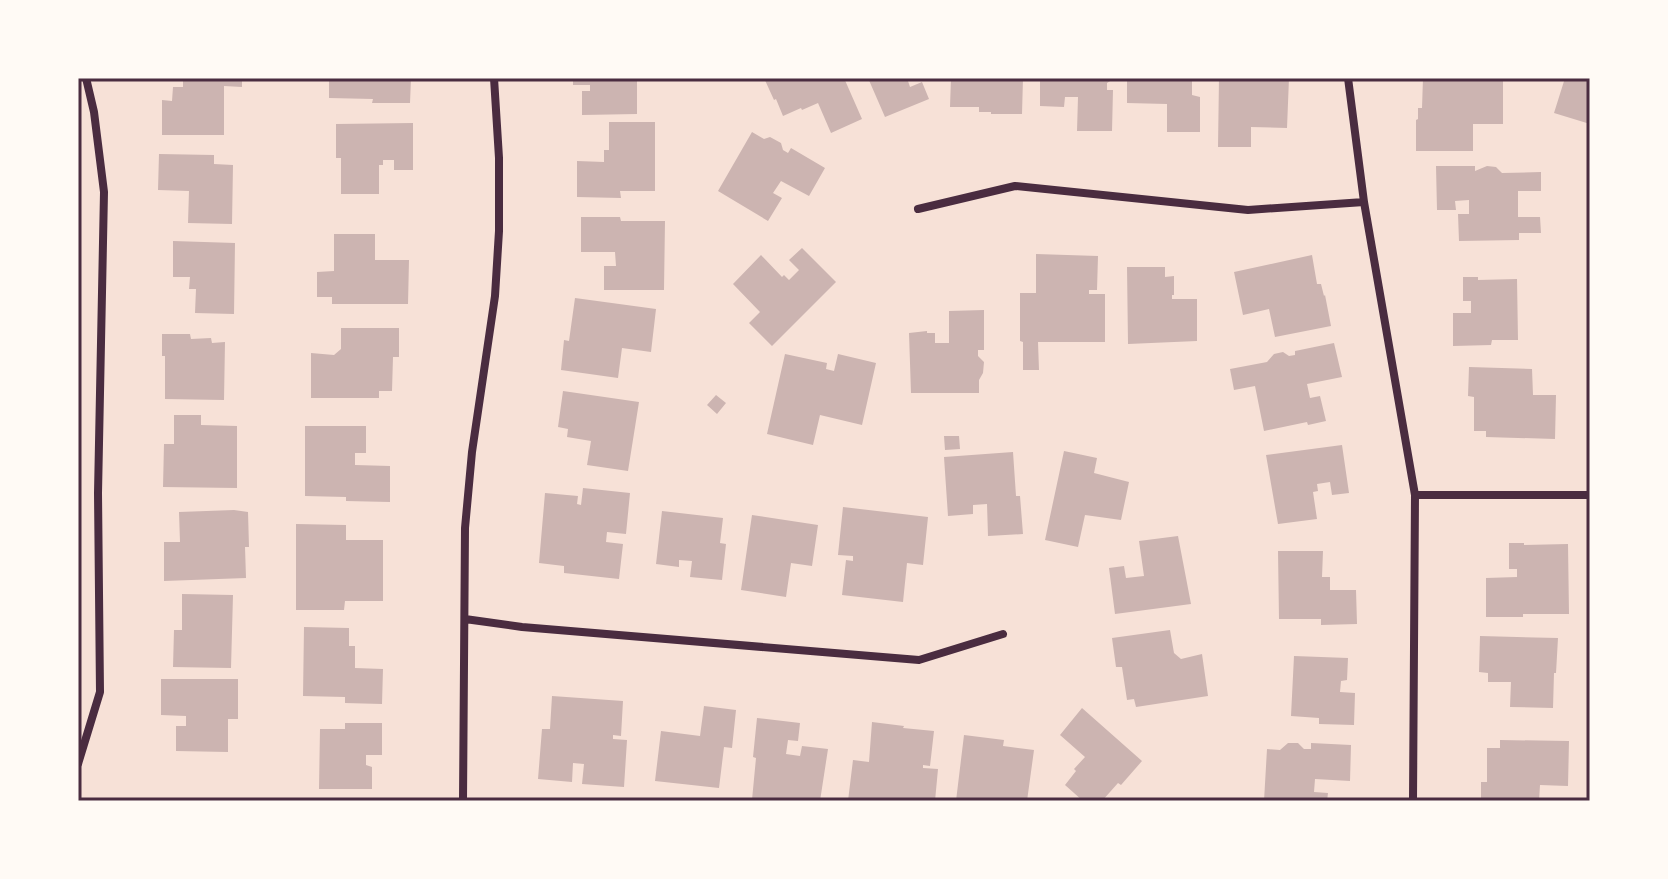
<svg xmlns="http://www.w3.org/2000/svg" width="1668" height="879" font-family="'PT Sans',sans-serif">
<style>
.building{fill:#ccb4b1}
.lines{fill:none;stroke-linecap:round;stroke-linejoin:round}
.minor{stroke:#4a2c40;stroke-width:8}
.neatline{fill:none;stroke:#4a2c40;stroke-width:3}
</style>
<rect width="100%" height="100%" fill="#f7e1d7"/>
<!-- building -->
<path class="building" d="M183,78h59v9l-18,-1v49h-62v-35l10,1 1,-14h10z
M329,78h82l-1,25h-38l1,-4 -44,-1z
M573,78h64v36l-55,1v-24h8v-6h-17z
M764,78h80l18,41 -31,14 -13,-30 -16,7 -1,-2 -18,8 -7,-17 -2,1z
M868,78h39l3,9 12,-5 7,17 -44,18z
M951,78h72l-1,36h-31v-2h-12v-5h-29z
M1040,78h75l-8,5v7h6l-1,41h-35l1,-34h-13l-1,10 -24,-1z
M1127,78h65v17l8,2v35h-33v-28l-40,-1z
M1219,78h70l-2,50 -36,-1v20h-33z
M1423,78h80v46h-30v27h-57v-31l2,-1v-11h4z
M1565,78h25v46l-36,-11z
M609,122h46v69h-35l1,7 -44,-1v-36l27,1v-12h5z
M413,123v47h-19v-10h-11v5h-4v29h-38v-36h-5v-34z
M752,132l12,7 6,-2 11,6 2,7 5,3 3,-5 34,20 -16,28 -28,-15 -8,12 9,5 -14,23 -50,-30z
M159,154l55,1v9l19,1 -1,59 -44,-1 1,-32 -31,-1z
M1436,166h39v5l12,-5 9,1 6,6 39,-1v19h-23v26h22l1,16h-22v7l-60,1 -1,-27h11v-14l-14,1 1,9h-19z
M581,217h39l1,4h44l-1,69h-60v-24h12l-1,-14h-34z
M334,234h41v26h34l-1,44h-76v-7h-15v-25l17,-1z
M173,241l62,2 -1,71 -39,-1 1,-24h-7l1,-12h-17z
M802,248l34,34 -64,64 -23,-23 11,-11 -27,-28 28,-29 21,22 2,-2 5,5 10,-10 -10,-10z
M1036,254l62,2 -1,34h-8v4h16v48h-67l1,28h-16v-28l-3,-1v-48h16z
M1312,255l5,29h4l3,12 1,-1 6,31 -56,11 -6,-28 -26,6 -9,-43z
M1127,267h38v10l9,-1v19h-2v4h25v42l-69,3z
M1463,277h15v3l39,-1 1,61h-26l-1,5 -38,1v-33h18v-12h-8z
M575,298l81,11 -5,43 -29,-4 -4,30 -57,-8 3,-30 5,1z
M984,310v40h-6v6l6,6 -1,11 -4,7v13h-68l-2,-60 18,-2v2h8v10h14v-32z
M341,328h58v29h-6l-1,34h-13v7h-68v-45l23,2 7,-6z
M162,334h28l1,5 20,-1 1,5 13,-1 -1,58 -59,-1v-43h-3z
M1334,343l8,34 -35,7 3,14 10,-2 6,25 -18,4 -1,-3 -43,9 -9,-45 -21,4 -4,-21 37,-7 7,-8 9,-2 6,4 6,-1v-4z
M785,354l42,9 -1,6 8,2 4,-17 38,9 -14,62 -42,-10 -7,30 -46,-11z
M1469,367l63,2 1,26h23l-1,44 -69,-2v-6h-12v-34l-6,-1z
M563,391l76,11 -11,69 -41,-6 4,-24 -24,-4 1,-8 -10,-2z
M716,395l10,8 -9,11 -10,-9z
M174,415h27v10l36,1v62l-74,-1 1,-43h10z
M305,426h61v27h-11v12l35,1v36l-44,-1v-4l-41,-1z
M944,436h15l1,13 -15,1z
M1342,445l7,48 -17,2 -2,-13 -13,2 1,7 -5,1 4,27 -39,5 -12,-69z
M1064,451l33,7 -3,15 35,9 -8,38 -36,-5 -7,32 -33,-7z
M1013,452l3,44h4l3,38 -35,2 -1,-32 -14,1v9l-25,2 -4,-59z
M583,488l47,5 -4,41 -19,-2 -1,10 17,2 -4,35 -55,-6v-7l-25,-3 6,-70 33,3 -1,8 4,1z
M843,507l85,10 -5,48 -16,-2 -4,39 -61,-7 4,-35 7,1v-5l-15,-1z
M234,510l14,2 1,35h-4l1,31 -82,3v-39h16l-1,-30z
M662,511l61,7 -3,25 6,1 -4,36 -32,-3 2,-16 -13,-1v7l-23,-3z
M752,515l66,10 -6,41 -21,-3 -5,34 -45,-7z
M296,524l50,1v15h37v61h-38l-1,9h-48z
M1178,536l13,68 -76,10 -6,-46 15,-2 2,12 18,-2 -5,-35z
M1509,543h15v2l44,-1 1,70h-46v3h-37v-39l31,-1v-8h-8z
M1278,551h45l-1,26h8v13h26l1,34 -36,1v-6h-42z
M182,594l51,1 -2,73 -58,-1 1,-37h8z
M304,627l45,1v18h6v22l28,1 -1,35 -37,-1v-6l-42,-1z
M1170,630l4,23 7,6 21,-5 6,42 -72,11 -2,-8 -7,1 -5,-33h-6l-4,-29z
M1480,636l78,2 -2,35h-2l-1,35 -43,-1 1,-25h-23v-9l-9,-1z
M1294,656l54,2 -1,22 -6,1 -1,11 15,1 -1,32 -35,-1v-6l-28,-2z
M161,679h77v40h-10v33l-52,-1v-25h10v-10l-25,-1z
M552,696l71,5 -2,35 -8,-1v4l14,1 -3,47 -42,-3 2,-20 -11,-1 -1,19 -34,-3 4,-50h8z
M704,706l32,4 -4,38 -8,-1 -5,41 -64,-7 6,-50 39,5z
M1082,708l60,53 -21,24 -3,-2 -16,18h-19l-18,-16 11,-14 -2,-2 11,-12 -25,-22z
M757,718l43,5 -2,18 -10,-1 -2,14 14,2 2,-10 26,3 -8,52 -68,-1 4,-42 -3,-1z
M872,722l32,4 -1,2 31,3 -4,35 -7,-1v3l15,1 -3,32h-87l5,-41 16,2z
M345,723h37v32h-16v10l6,2v22h-53l1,-60h25z
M964,735l40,5 -1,6 31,4 -7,51h-71z
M1500,740l69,1 -1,45 -28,-1 -1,16h-58v-19h6v-34h13z
M1288,743h10l6,6h7v-6l40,2 -1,36 -35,-2 -1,13 14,1 -1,8h-63l3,-52 13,1z"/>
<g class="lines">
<!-- minor -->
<path class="minor" d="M1348,78l16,124 51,293 -2,306
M918,209l97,-23 233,24 116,-8
M1415,495h175
M465,619l57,8 397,33 84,-26
M78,764l22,-72 -2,-199 6,-301 -10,-80 -8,-34
M463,801l2,-273 7,-76 23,-156 4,-65v-73l-5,-80"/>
</g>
<!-- border -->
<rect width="1668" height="879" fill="none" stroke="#fffaf5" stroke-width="160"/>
<rect x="80" y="80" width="1508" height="719" class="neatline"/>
</svg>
